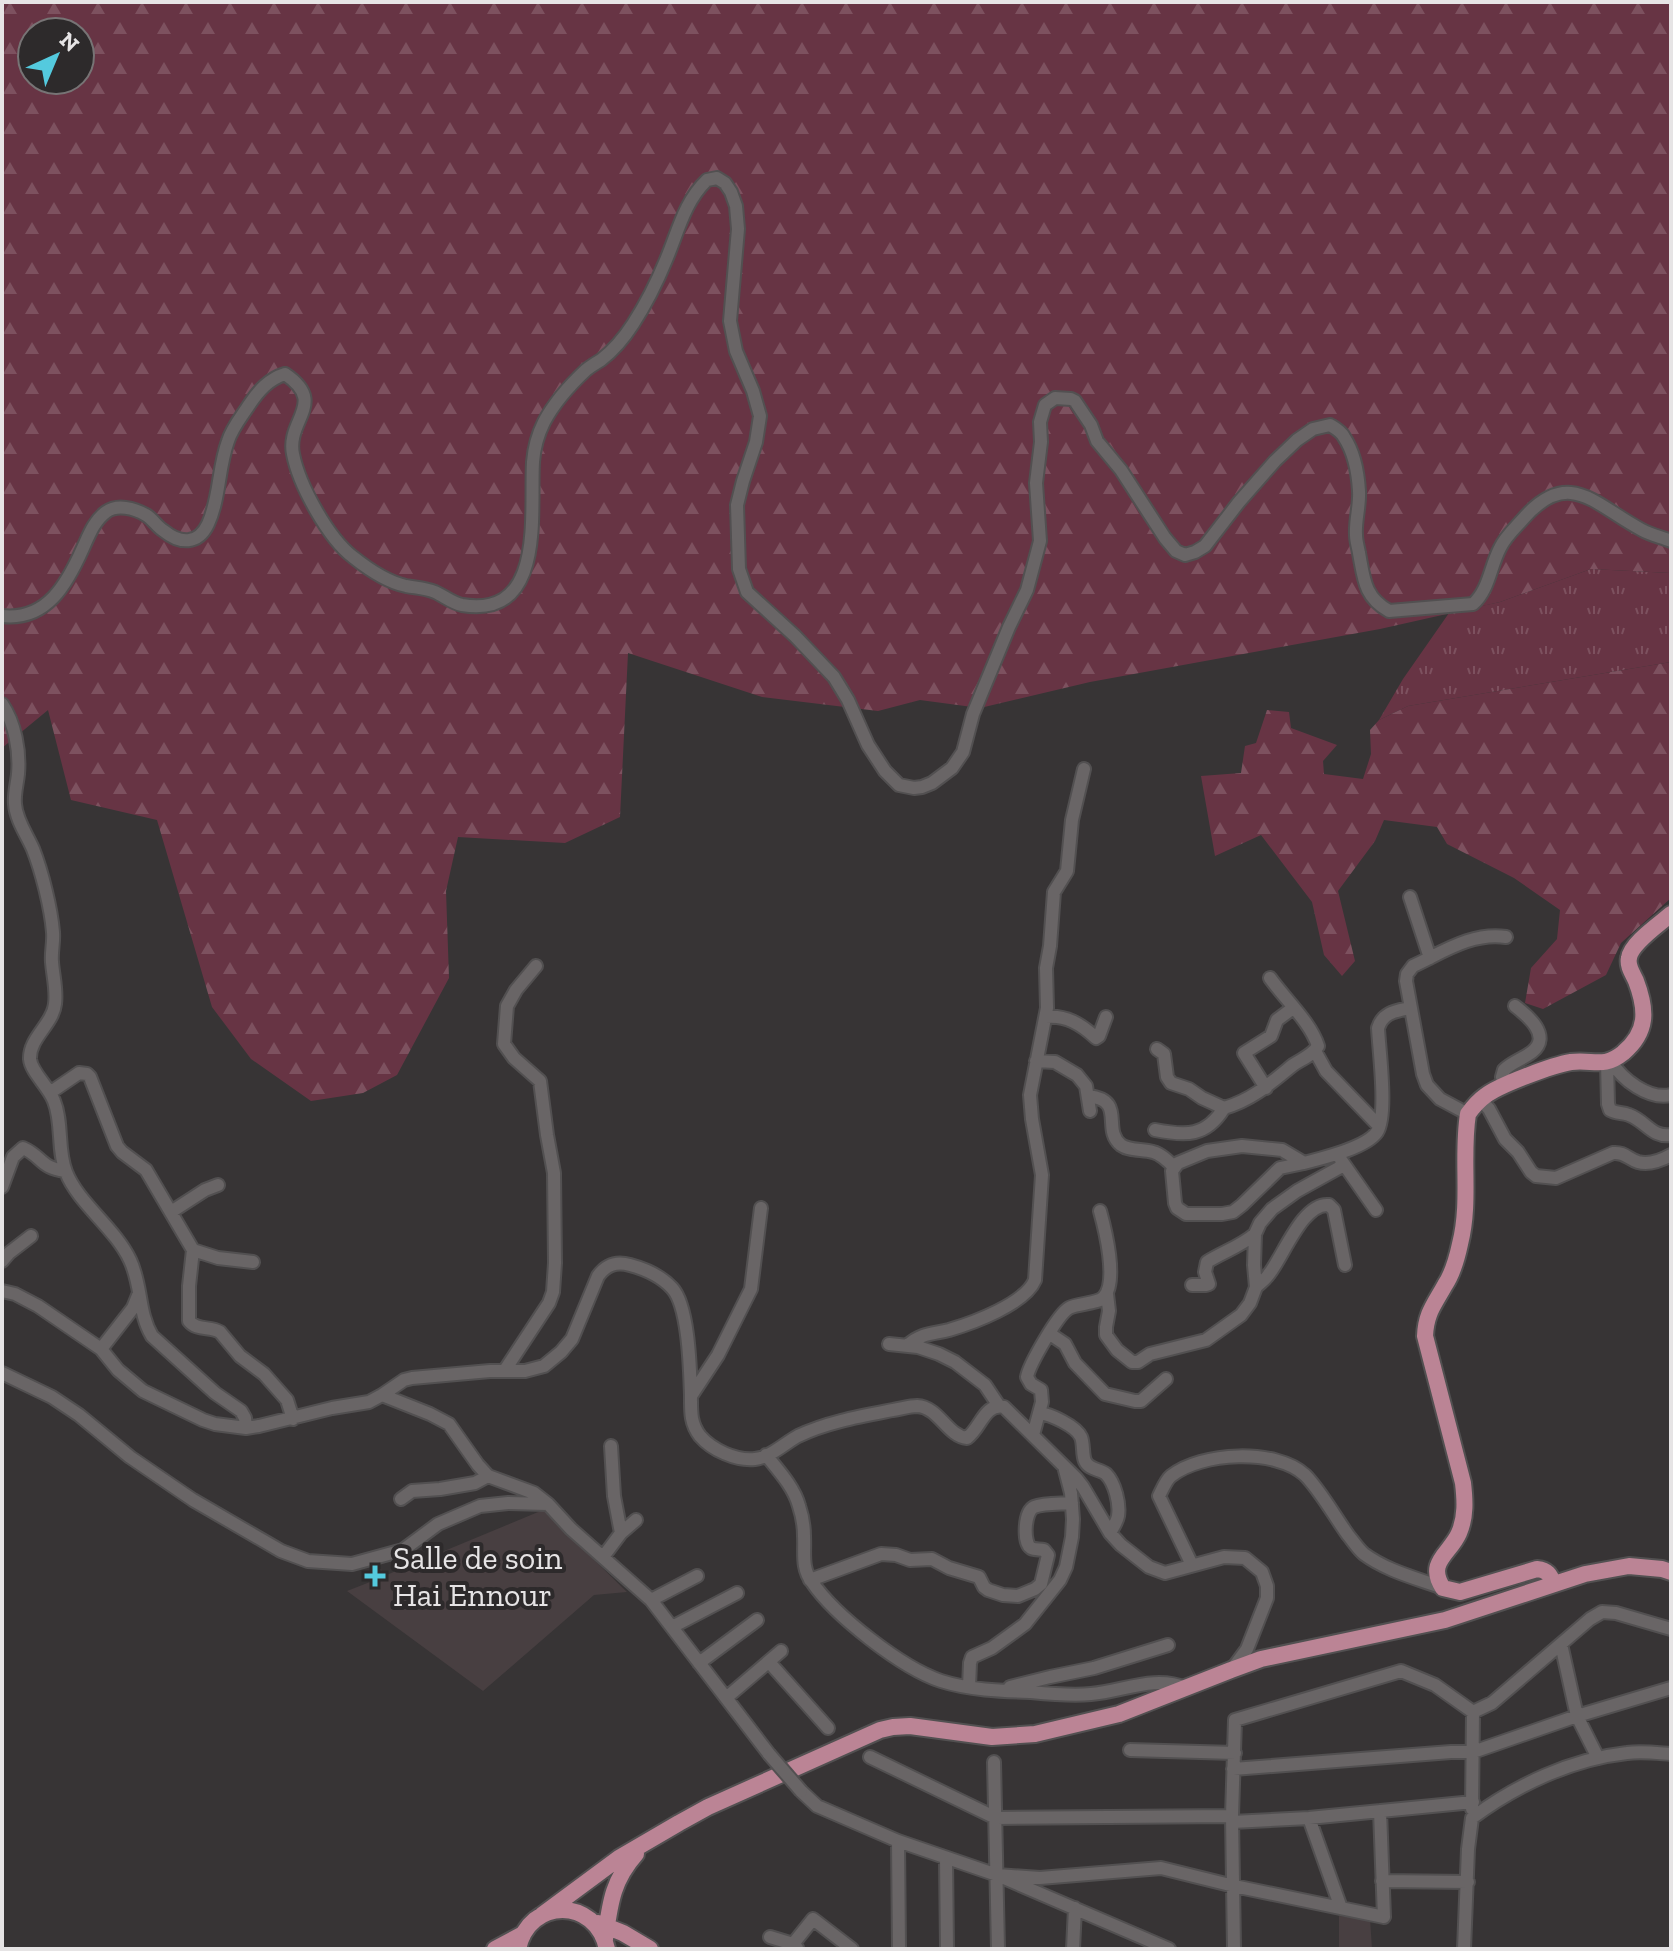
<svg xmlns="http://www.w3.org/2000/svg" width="1673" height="1951" font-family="'Zilla Slab',serif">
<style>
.built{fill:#483f41}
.grass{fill:url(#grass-tufts)}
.forest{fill:url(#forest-firs);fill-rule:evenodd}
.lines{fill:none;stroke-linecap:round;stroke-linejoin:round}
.minor-casing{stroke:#525051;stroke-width:16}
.major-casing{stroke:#525051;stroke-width:20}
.minor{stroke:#696566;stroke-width:12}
.major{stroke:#bb8495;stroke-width:16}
.minor-bridge-casing{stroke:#525051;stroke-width:16;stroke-linecap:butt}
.minor-bridge{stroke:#696566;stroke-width:12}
.poi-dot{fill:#54cade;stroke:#2d2a2b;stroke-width:3}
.labels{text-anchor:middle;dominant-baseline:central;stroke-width:8;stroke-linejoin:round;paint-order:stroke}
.poi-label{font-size:32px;fill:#e6e4e5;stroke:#2d2a2b;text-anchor:start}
</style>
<defs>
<pattern id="grass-tufts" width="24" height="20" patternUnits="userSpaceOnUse" patternTransform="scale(2)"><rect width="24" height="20" fill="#673444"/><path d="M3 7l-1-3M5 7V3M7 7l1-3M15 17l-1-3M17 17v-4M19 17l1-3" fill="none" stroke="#7d515f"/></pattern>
<pattern id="forest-firs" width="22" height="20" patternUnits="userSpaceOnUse" patternTransform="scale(2)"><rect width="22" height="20" fill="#673444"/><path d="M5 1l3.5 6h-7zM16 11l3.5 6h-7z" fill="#7d515f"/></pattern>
</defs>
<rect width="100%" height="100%" fill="#373435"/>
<!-- built -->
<path class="built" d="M543,1510l84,82 -33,3 -111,96 -136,-100 23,-9 -5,-7 16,-6 3,7z
M1339,1916l31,2 2,31h-33z"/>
<!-- grass -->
<path class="grass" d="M1591,569l80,4v89l-263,44 -29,14 24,-41 46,-66 51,-11z"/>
<!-- forest -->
<path class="forest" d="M2,2h1669v571l-80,-4 -91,33 -120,27 -290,53 -110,26 -60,-8 -42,11 -116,-14 -134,-44 -8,164 -55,26 -107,-6 -12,54 3,87 -52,97 -34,18 -52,8 -60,-42 -39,-52 -55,-187 -86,-20 -23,-90 -46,38zM32,32h48v48h-48z
M1671,662v236l-50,45 -15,32 -63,34 -18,-6 6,-35 26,-29 3,-29 -46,-32 -67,-34 -10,-17 -53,-7 -9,21 -37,50 17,70 -13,15 -18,-21 -12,-53 -51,-67 -46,21 -14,-80 40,-3 4,-27 11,-3 11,-33 22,2 2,16 46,17 -14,16 1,13 39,5 8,-25 -1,-24 9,-10 29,-14z"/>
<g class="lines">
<defs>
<path id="minor" d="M2,616c45,5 65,-32 81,-68 6,-13 11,-27 23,-36 11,-8 28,-4 40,3 7,4 11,12 18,16 16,13 34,14 44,-7 12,-26 10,-56 20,-83 4,-13 14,-25 21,-36 10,-15 20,-26 36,-31 43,29 1,46 8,80 6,31 35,84 60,103 15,12 34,25 53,29 11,2 19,2 29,6 9,4 17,11 27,13 84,14 68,-92 71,-143 1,-13 5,-28 11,-40 10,-19 27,-38 42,-52 5,-4 10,-7 15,-10 13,-10 23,-22 32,-36 13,-20 24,-42 33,-64 12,-28 18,-58 41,-80l10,-2 8,5 6,9 5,14 2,23 -8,92 6,30 17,40 7,25 -4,26 -13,39 -6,24 2,64 8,23 48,44 39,41 14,23 20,45 17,26 14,14 15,3 8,-1 10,-4 20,-15 11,-16 10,-38 36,-87 18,-37 13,-49 -4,-58 5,-41 -1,-20 5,-17 10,-7 16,1 4,2 16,24 6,16 24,29 44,68 11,13 9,4 10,-3 10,-6 34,-44 36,-41 22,-21 16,-11 17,-4c5,3 11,6 14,12 10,15 14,37 15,54 1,15 -4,29 -3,44 0,6 2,12 3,18 5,26 5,44 30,58l84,-7c16,-14 17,-37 27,-56 5,-11 15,-20 23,-29 46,-53 73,-13 119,11 9,5 19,7 29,11
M2,704c13,19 18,47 16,70 -1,10 -4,20 -3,30 1,16 12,31 18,45 9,23 18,59 20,83 1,10 -2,20 -1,30 1,14 5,28 3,42 -2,20 -26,34 -25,55 1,13 19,28 24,42 9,22 3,49 12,71 12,31 49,56 64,88 12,25 8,53 22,76l63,57 26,18 4,7 1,10
M1410,897l20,61
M1046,1017c20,-2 35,7 50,21l3,-2 7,-19
M1157,1049l7,5 3,23 4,6 18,6 13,9 22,10c28,-8 47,-25 69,-43 9,-6 20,-10 25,-19 -7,-23 -33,-47 -48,-68
M1315,1051l11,20 53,55
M1036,1061l19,1 22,13 9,11 4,25
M1611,1061c11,19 38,39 60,34
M1607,1062l1,42 2,6c7,4 12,2 19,5 17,6 23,23 42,20
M1504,1086l-2,-9 2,-7c8,-8 19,-11 28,-18 20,-16 -4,-36 -17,-46
M1266,1088l-22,-35 27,-17 6,-16 16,-12
M51,1092l28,-19 8,1 3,3 27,69 5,6 24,18 47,80 25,8 35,4
M1088,1096c39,4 13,33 33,49 8,6 22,4 32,7 8,2 15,9 21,15
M1481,1100l8,9 16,30 13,13 13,20 5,4 20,2 57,-25c12,-1 15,6 25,9 11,3 24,-2 33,-7
M1468,1114l-28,-15 -13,-14 -4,-11 -17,-93 1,-7 6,-8c30,-14 59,-34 93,-29
M1155,1130c31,6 51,7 69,-22
M1242,1146l40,4 22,13 -24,5 -38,37 -9,7 -11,2h-36l-9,-6 -2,-5 -3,-32 6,-8 29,-12z
M1341,1160l35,50
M1304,1163c19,-5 62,-15 73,-31 11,-17 2,-82 1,-104 5,-16 18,-17 32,-20
M2,1187l11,-30 10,-9c19,8 17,20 42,23
M171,1212l34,-22 13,-5
M193,1250l-4,36v35c8,10 21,5 31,11l20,24 24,18 23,26 6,19
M2,1261l7,-8 22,-17
M1192,1285h14l3,-1 -4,-12 2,-10c16,-10 34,-16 48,-28
M1256,1287c4,-4 10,-8 13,-13 15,-19 34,-72 60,-69l5,5 11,55
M2,1291l13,3 23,12 63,43 17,21 25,21 60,29 12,4 31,4 13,-2 73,-18 37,-6 13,-7 22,-15 8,-2 78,-7h35l19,-5 17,-14 11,-13 26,-63c8,-11 18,-15 32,-11 15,4 31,11 42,23 17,18 18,82 19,107 0,16 -1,28 9,41 12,14 36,25 55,23 16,-2 30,-16 43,-23 29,-14 64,-20 95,-26 8,-1 16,-4 24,-4 22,1 30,30 50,32 14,-10 17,-35 37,-31l72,71 7,9 27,46 11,12 28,22 16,6 59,-16 21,1 17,14 5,14v12l-20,51 -14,19
M1107,1294l2,17 -3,16v8l11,15 15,12h6l12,-8 56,-14 35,-25 9,-12 6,-16 -2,-22 1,-31 5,-11 12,-14 25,-18 47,-26
M1050,1334l15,10 10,19 30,31 30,7h6l25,-22
M889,1344l29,3 21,7 16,8 30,23 14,21
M908,1345c13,-12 25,-11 41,-15 24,-7 76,-26 86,-50l7,-105 -10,-56 -2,-24 17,-87 -1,-40 4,-22 4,-54 13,-21 5,-51 12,-51
M101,1349l32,-41 6,-15
M505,1370l44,-67 4,-11 2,-29 -1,-90 -7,-38 -7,-54 -26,-23 -10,-14 3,-38 9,-16 20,-24
M2,1373l50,24 27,18 51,42 63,43 88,51 27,10 44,3 51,-14 35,-26 42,-18 28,-3 40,1
M382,1395l48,19 19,10 29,41 10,11 46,17 14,11 23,25 80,71 118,154
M691,1396l27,-41 33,-66 10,-81
M1039,1413c11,1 37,13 42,24 3,7 1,17 4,24 4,9 15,8 21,13 9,9 14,30 12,42 -1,6 -5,11 -8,17
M1033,1435l9,-33 -1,-12 -10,-6 -4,-7c2,-12 31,-63 42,-69 9,-5 29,-4 35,-11 14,-16 1,-68 -4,-86
M611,1446l3,50 7,37
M766,1455c12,15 28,32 33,51 3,9 5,20 5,30 1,16 -3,32 8,46 23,34 90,86 129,99 28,9 60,10 90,11 20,2 40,4 60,2 33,-3 63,-19 95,-6
M401,1499l11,-8 28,-2 35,-6 13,-7
M603,1557l18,-24 15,-13
M1192,1565l-33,-69c3,-6 7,-16 12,-20 30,-24 105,-28 134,-1 15,15 30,42 43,60 5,6 10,14 16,19 23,17 52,24 79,34
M810,1580l71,-26 15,1 14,5 22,-1 17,9 30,9 5,10 4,3 15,5 15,1 17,-7 6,-5 7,-29 -4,-5c-4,-1 -9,0 -13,-2 -8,-5 -7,-36 3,-41 10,-4 27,-3 38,-4
M651,1600l46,-24
M672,1627l65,-34
M1561,1644l16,72 21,42
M769,1662l59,66
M699,1663l58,-43
M969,1687l1,-24 2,-6 20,-9 33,-24 35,-44 6,-13 6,-30 1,-18 -2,-26 -6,-23
M1010,1687l40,-10 44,-9 74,-23
M726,1698l55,-47
M1130,1750l105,3
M870,1757l126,61 236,-2
M994,1762l4,187
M1233,1769l218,-17h22l104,-36 94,-28
M801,1791l16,15 81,35 99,34 172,74
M1472,1809l1,-97
M1309,1818l32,90
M1232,1822l77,-4 164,-16
M898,1841l1,108
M946,1858l1,91
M997,1875l43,3 121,-10 73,18 150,31 -4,-106
M1382,1881l86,1
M770,1937l23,7 4,4
M793,1944l20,-25 39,30
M1073,1949l2,-41
M1234,1949l-2,-133 3,-96 166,-49 34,14 38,27 19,-9 98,-84 12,-7 14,1 55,16
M1464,1949l4,-100 4,-31c44,-33 100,-59 155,-65 14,-2 30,0 44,1"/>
<path id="major" d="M1554,1584c-4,-9 -6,-14 -17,-15l-77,23 -17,-4c-17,-26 7,-34 16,-55 7,-16 6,-33 4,-50l-38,-147c1,-23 9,-31 20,-51 8,-12 12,-27 15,-41 11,-43 1,-87 8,-130 5,-7 10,-13 17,-18 14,-11 68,-31 86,-34 22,-3 32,7 52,-9 25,-21 24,-43 13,-72 -3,-7 -9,-15 -7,-23 2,-15 31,-34 42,-44
M542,1915l77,-57 60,-35 29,-16 172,-77 13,-3 17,-1 82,11 43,-3 84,-20 112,-44 30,-11 184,-39 140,-46 44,-8 33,3 9,3
M598,1923l25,10 27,16
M605,1939c5,-35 7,-58 31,-85
M495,1949l28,-15
M518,1949c11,-52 78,-52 89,0"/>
</defs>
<!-- minor casing -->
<use href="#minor" class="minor-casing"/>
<!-- major casing -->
<use href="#major" class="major-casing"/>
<!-- minor -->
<use href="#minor" class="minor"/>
<!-- major -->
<use href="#major" class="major"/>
<defs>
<path id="minor-bridge" d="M769,1754l32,37"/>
</defs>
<!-- minor-bridge casing -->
<use href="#minor-bridge" class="minor-bridge-casing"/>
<!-- minor-bridge -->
<use href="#minor-bridge" class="minor-bridge"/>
</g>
<!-- markers -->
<path class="poi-dot" d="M371 1564h8v8h8v8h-8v8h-8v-8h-8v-8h8z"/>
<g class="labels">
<!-- poi labels -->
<g class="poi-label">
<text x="393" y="1558">Salle de soin<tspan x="393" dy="37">Hai Ennour</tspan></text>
</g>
</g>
<!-- border -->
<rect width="1673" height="1951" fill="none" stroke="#e6e4e5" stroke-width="8"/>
<!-- north arrow -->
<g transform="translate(56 56) rotate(44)"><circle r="38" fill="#2d2a2b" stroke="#777475" stroke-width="2"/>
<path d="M0-6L14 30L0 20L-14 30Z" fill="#54cade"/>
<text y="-12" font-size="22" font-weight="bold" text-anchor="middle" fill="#e6e4e5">N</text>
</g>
</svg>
